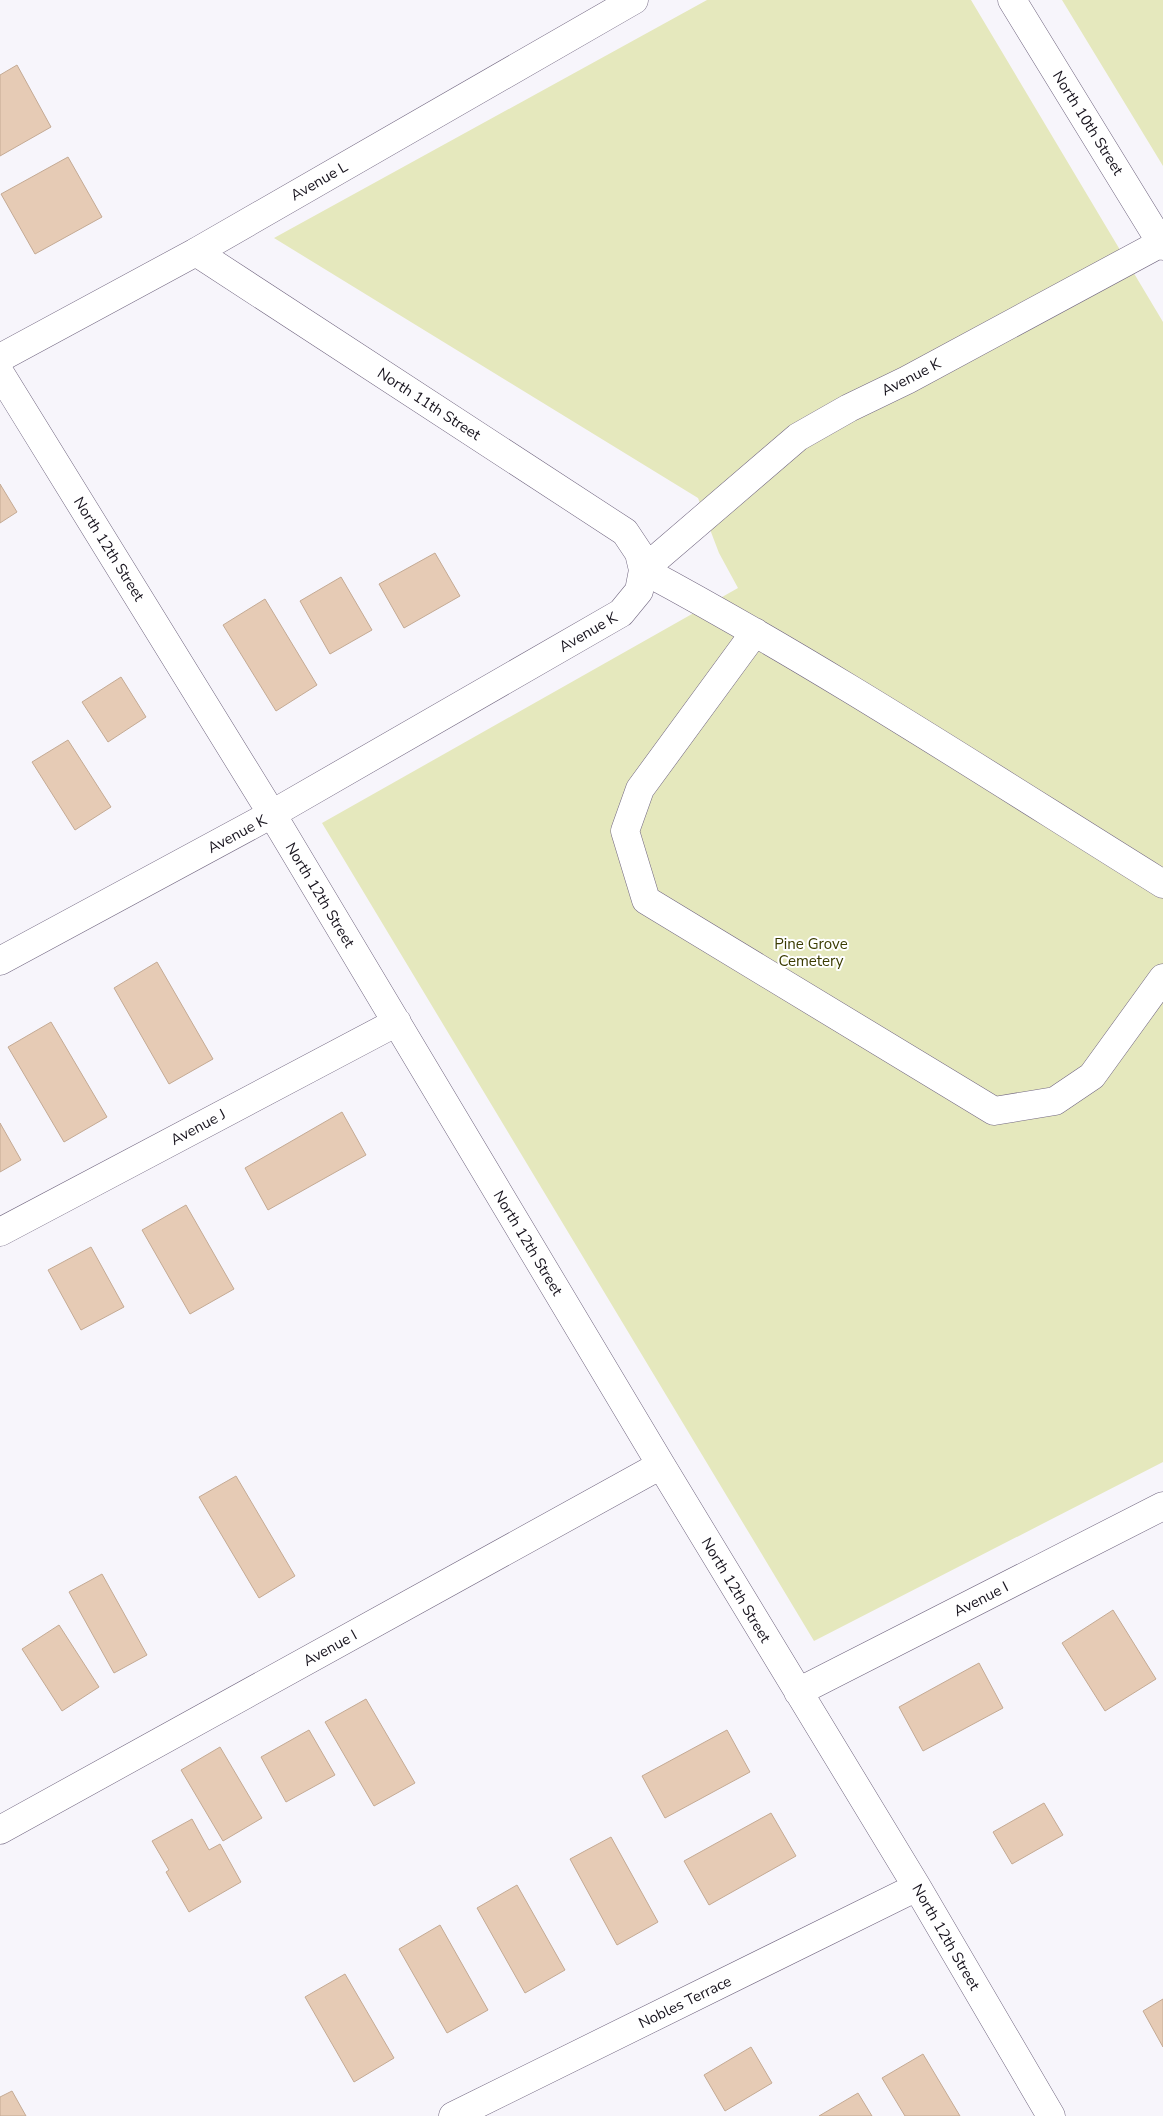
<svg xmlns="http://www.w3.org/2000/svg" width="1163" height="2116" font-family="'Nunito Sans',sans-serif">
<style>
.green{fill:#e5e8bd}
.building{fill:#e6cbb5;stroke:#c4aa94}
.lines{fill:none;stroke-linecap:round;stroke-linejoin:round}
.minor-casing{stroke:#726781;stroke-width:29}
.minor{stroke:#fff;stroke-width:28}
.labels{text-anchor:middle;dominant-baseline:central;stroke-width:4;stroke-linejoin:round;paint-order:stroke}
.street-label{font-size:15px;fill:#17131d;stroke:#fff}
.park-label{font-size:15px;fill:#3a3b00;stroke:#fff}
</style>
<rect width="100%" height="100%" fill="#f7f5fb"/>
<!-- green -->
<path class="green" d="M707,0h264l192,322v1140l-349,179 -492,-818 416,-235 -19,-35 -21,-55 -424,-260z
M1062,0h101v166z"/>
<!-- building -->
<path class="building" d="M17,65l34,62 -51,29v-81z
M68,157l34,60 -67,37 -34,-60z
M0,484l17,28 -17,11z
M435,553l25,43 -56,32 -25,-44z
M341,577l31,53 -42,24 -30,-53z
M265,599l52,86 -41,26 -53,-86z
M121,677l25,40 -38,25 -26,-40z
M68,740l43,67 -36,23 -43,-68z
M157,962l56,97 -44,25 -55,-96z
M51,1022l56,95 -43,25 -56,-95z
M342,1112l24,43 -98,55 -23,-42z
M0,1123l21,37 -21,12z
M186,1205l48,84 -44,25 -48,-84z
M91,1247l33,60 -43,23 -33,-60z
M236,1476l59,100 -36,22 -60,-101z
M102,1574l45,81 -33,18 -45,-81z
M1113,1610l43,69 -51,32 -43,-68z
M59,1625l40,62 -37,24 -40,-62z
M979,1663l24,45 -80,43 -24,-44z
M366,1699l49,84 -41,23 -49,-84z
M309,1730l26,45 -49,27 -25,-45z
M727,1730l23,42 -85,46 -23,-42z
M220,1747l42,71 -39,23 -42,-71z
M1044,1803l19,32 -51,29 -19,-32z
M771,1813l25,43 -87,49 -25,-44z
M192,1819l17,31 11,-6 21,38 -52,30 -23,-40 3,-2 -17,-29z
M611,1837l47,85 -41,23 -47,-86z
M517,1885l48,85 -40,23 -48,-85z
M440,1925l48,85 -41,23 -48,-84z
M345,1974l49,84 -40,24 -49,-85z
M1163,1999v48l-20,-36z
M751,2047l21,36 -47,28 -21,-36z
M923,2054l37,62h-55l-23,-38z
M12,2091l14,25h-26v-19z
M858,2093l14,23h-53z"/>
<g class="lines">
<defs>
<path id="minor" d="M1012,0l151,246
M196,252l429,280 14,21 4,17
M0,358l196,-106 438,-252
M0,373l272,441 389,651 256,422 134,229
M643,570c179,96 348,207 520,314
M755,632l-115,157 -15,42 21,69 348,211 61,-10 37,-25 71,-98
M0,961l272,-147 349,-201 18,-22 4,-21 155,-133 51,-29 58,-28 254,-137
M0,1232l397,-210
M798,1692l365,-186
M0,1830l661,-365
M453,2116l464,-229"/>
</defs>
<!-- minor casing -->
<use href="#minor" class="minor-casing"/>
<!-- minor -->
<use href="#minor" class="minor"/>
</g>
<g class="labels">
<!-- street labels -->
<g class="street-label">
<text transform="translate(1088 123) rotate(58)">North 10th Street</text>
<text transform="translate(319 181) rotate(-30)">Avenue L</text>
<text transform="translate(911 377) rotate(-27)">Avenue K</text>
<text transform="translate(429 404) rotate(33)">North 11th Street</text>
<text transform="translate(109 549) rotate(58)">North 12th Street</text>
<text transform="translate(588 632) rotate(-30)">Avenue K</text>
<text transform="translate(237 834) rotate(-28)">Avenue K</text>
<text transform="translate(320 895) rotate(59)">North 12th Street</text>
<text transform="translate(198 1127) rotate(-28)">Avenue J</text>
<text transform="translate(528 1243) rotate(59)">North 12th Street</text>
<text transform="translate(736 1590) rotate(59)">North 12th Street</text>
<text transform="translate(981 1599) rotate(-27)">Avenue I</text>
<text transform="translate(330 1648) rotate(-29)">Avenue I</text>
<text transform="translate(946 1937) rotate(60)">North 12th Street</text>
<text transform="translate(685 2002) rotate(-26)">Nobles Terrace</text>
</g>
<!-- park labels -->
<g class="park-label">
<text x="811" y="944">Pine Grove<tspan x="811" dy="17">Cemetery</tspan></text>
</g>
</g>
</svg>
